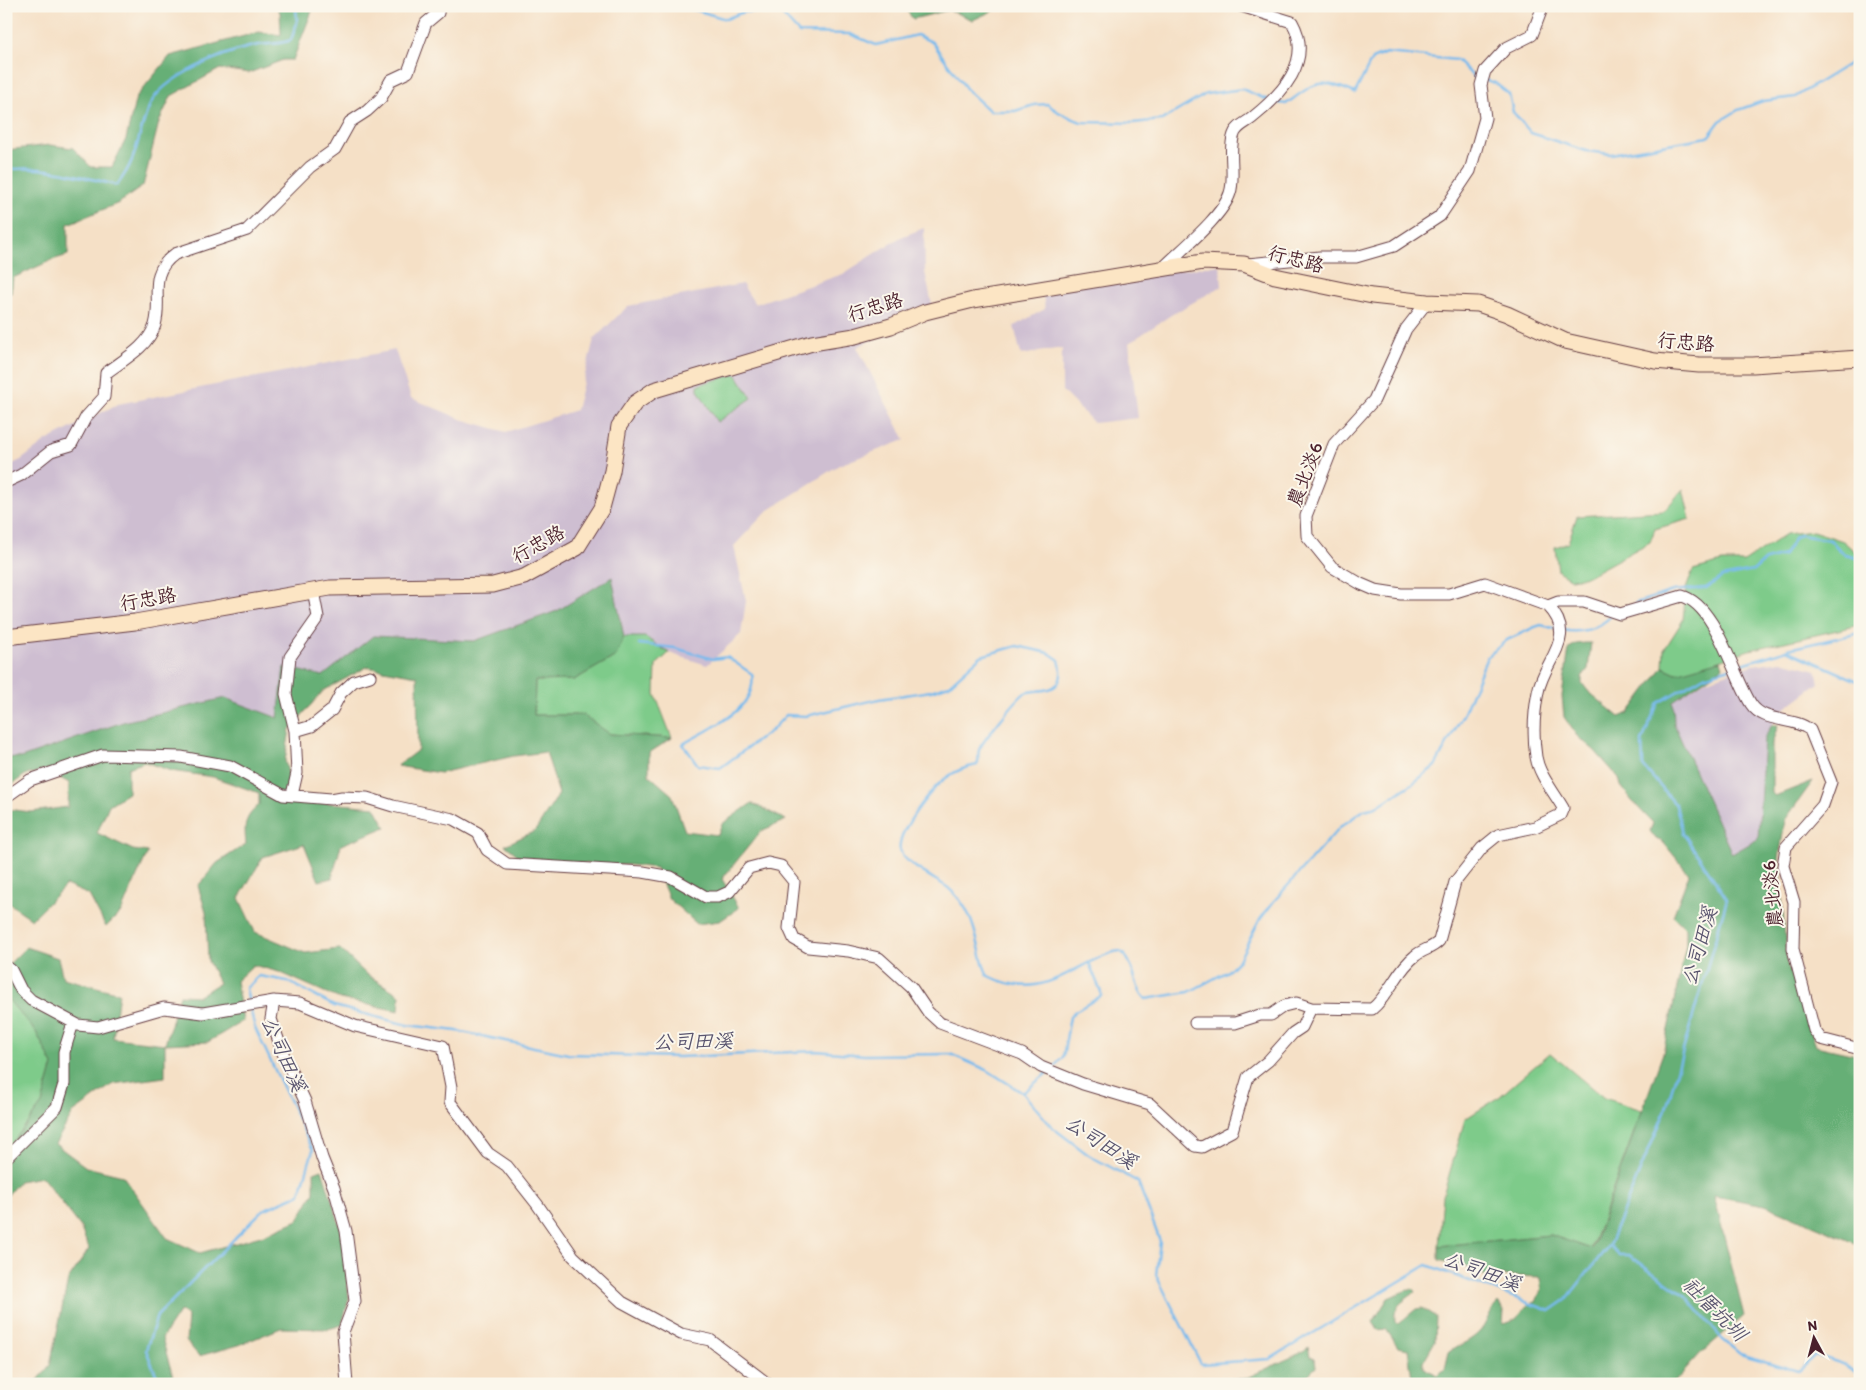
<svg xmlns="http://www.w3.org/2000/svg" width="1866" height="1390" font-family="Itim,'LXGW WenKai TC',sans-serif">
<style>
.industrial{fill:#cebed1}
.green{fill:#7ecb8a;stroke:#64755a}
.forest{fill:#66af76;stroke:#586750}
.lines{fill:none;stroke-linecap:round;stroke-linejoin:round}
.stream{stroke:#77baed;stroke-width:2.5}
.street-casing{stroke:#643c42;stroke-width:13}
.secondary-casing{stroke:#643c42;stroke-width:17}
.street{stroke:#fff;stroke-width:11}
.secondary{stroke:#fce5c4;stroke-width:15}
.labels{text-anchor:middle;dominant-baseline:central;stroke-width:4;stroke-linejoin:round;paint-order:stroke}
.street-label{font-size:19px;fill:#4a1f2b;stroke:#fbf7ec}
.water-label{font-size:20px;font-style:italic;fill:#5a556f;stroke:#fbf7ec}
</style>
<rect width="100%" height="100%" fill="#fbf7ec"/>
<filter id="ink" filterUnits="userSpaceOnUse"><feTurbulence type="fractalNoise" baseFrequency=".02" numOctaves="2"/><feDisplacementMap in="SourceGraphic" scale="10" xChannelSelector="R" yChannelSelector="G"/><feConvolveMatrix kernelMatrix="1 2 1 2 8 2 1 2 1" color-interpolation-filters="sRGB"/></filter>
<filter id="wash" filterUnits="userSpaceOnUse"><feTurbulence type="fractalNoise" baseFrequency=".0096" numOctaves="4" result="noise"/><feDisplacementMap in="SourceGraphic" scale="20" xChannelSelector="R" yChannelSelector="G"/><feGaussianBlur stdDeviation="1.12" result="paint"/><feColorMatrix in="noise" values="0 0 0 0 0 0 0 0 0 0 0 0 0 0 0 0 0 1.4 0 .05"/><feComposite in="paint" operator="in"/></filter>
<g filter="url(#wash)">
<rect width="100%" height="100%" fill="#f5e0c6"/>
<!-- industrial -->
<path class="industrial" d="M924,228l1,44 8,37 -76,38 48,93 -66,25 -73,47 -32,34 12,55 -5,33 -34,31 -38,-12 -24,-16h-21l-12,-59 -55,33 -83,30 -101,-5 -50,40 -39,-9 -5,51 -54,-19 -102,23 -102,36 -15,-1v-290l15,-7 25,-19 72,-37 277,-54 16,48 50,21 45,13 70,-22 18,-71 34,-33 114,-22 13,20 88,-30 58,-37z
M1220,265l2,21 -51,29 -42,28 9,75 -44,5 -32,-32v-43l-41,7 -7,-29 31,-17 -3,-22z
M1781,661l35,9 3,13 -39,29 -16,26 -6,101 -26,15 -58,-130 -1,-23 31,-20 49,-16z"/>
<!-- green -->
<path class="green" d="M736,374l16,24 -35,24 -19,-32v-5z
M1683,489l7,30 -35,10 -5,13 -62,34 -17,3 -13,-8 -3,-24 13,-4 9,-27 87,-5z
M1813,531l30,10 17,15v69l-111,25 -61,21 -12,2 -13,-6 1,-17 19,-30 3,-31 7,-19 29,-8h22l42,-28z
M624,637h21l24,16 -13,12 -1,29 17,44 -62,-4 -27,-19h-49l1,-34 39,-1 42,-24z
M6,997l30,35 17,33 -11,39 -36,47z
M1550,1053l54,45 38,12 -51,139 -41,-14 -111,11 4,-50 22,-77 33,-21z"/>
<!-- forest -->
<path class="forest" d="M276,6h38l-21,54h-10l-34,13 -29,-4 -49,27 -12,26 -16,64 -24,17 -51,21v31l-16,5 -39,18 -2,15 -5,3v-146l44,-5 23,3 18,19h21l14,-28 10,-42 34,-41 89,-24 22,3 -1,-23z
M903,6h100l-30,14 -24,-10 -36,9z
M612,577l12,60 -8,19 -42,24 -39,1 -1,34h49l27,19 62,4 -23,15v22l23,20 13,36 33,4 4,-11 30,-21 34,17 -25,11 -39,48 17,29 -19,13 -23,3 -28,-25 -13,-31 -26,-3h-31l-79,-8 -15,-12 30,-14 24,-37 -13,-42 -32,4 -74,17 -43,-7 21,-16 -1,-74 -50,-9 -44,24 -33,38 -5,32 10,39 80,7 11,20 -45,18 -9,33 -13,3 -15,-37 -41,13 -24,41 16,34 50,21 35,-4 26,25 34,21 -1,16 -59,-12 -61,-27 -26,-7 -17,16 7,40 -35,21 -43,2v33l-52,7 -40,29 -18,31 31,23 37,9 44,62 33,15 61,-17 37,-16 16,-28v-20l8,-3 20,63 7,66 -7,27 -14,4 -47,-1 -42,17 -40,11 -13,-15 2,-24 -8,-6 -18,27 13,46h-140l15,-19 18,-85 21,-31 -9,-23 -38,-49 -23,4 -13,16v-46l36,-47 11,-39 -17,-33 -30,-35v-30l20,-20 32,11 5,20 56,15 -6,45 52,6 15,-49 19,1 20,-13 -11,-22 -2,-49 -8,-26 19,-23 29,-19c-2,-19 -2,-26 13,-39v-12l-46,-16 -42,-6 -26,-9 -17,6v25l-19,12 -12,28 36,17 15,2 -27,60 -15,15 -17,-32 -23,-10 -34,34 -24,-16 -2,-6v-88l25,3 37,-5 1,-24 -23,-13 -21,5 -19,14v-32l15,1 102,-36 102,-24 53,20 6,-51 39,9 50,-40 101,5 83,-30z
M1585,643h6l-3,26 -6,8v6l6,8 31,26 10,-4 34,-46 13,6 45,-13 2,7 -50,34 1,23 58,130 26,-15 6,-101 8,-13h6l-6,18v50l3,3 38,-15 -28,39 -6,39 8,104 29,83 44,10v189l-95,-40 -51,-9 30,120 -44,38 -27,30h-265l4,-6 -4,-29 -10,-2 -12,-18 -8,1 -5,-8 15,-24 24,-10 3,4c-11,10 -22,12 -20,29l3,3 18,-15 6,-1 14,9 -1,24 -12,21v6l15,7 7,-6 4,-17c11,-8 23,-11 32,-22 7,-9 8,-19 17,-27l6,8 -1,13c21,-4 17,-18 33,-22l6,-14 -1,-11 -58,-2 -19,-9 -25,-6v-14l111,-11 42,14 71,-196 23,-108v-16l-13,-13 16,-42 -26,-32 -7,-3 -6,-8 3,-8 -21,-22 -11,-15 -2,-8 -25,-28 -17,-14 -13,-19 -2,-21 7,-48 7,-4z
M1308,1347l2,9 5,2 1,9 -10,10 3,7h-77v-5h12l61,-28z"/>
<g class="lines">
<!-- stream -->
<path class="stream" d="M682,6l44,13 17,-7 36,-1 20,22 51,1 26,11 41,-10 15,7 36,49 22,20h25l19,-6 13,-1 13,9 21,9 52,1 29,-3 44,-26 36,-5 26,11
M779,11l4,-5
M1486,80l9,3 14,11 4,18 18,21 55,18 25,3 97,-17 12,-16 18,-11 25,-9 32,-4 54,-33 11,-23
M1273,102l13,2c30,-22 33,-27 69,-11l17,-34 14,-6 71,7 17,17 5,1
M6,170c37,-6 75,7 111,15 23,-29 19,-49 33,-80 13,-29 74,-52 103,-59 13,-3 26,-1 38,-6l6,-17 -1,-17
M1636,603l37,-12 33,-3 16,-11 31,-6 12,-11 19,-5 11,-18 5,-2 30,5 15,15 15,4
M1563,630c17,4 36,-1 49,-15
M639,644l36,4 38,11 14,-2 25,17c6,36 -44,55 -69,70l15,21 22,3 52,-38 14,-15 20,1 73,-17 52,-8 18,-6 32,-29 36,-10 32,7 10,7c2,8 4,16 -1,23 -7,10 -23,6 -33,10 -7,4 -44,50 -46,57 -2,6 1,10 -2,15 -11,2 -22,6 -31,13 -14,10 -50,55 -46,72 4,14 35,29 47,37 30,24 28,55 40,88 41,21 63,8 101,-12 11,-5 20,-11 32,-12 15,9 12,35 26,48l43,-7 39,-21 11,-11 20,-39 15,-20 66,-74 24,-17 12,-3 36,-23 23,-18 28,-51 24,-58 20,-17 28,-13 6,-2 16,4
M1788,649l72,-16
M1736,666l51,-16 73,32
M249,1003l-3,-15 13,-12 28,5 47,25 73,19 50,6 111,23 111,3 137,-6 48,4 86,-1 37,16 36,23 30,35 37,28 48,26 22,59 -4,34 45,89 69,-5 157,-94 123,46 16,-11 43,-55 57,-136 61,-210 -44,-66 -7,-28 -33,-39 -1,-25 16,-38 46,-27 26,-8
M1053,1068l10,-11 7,-40 4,-5 27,-16v-4l-12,-29
M1023,1093l24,-20
M1610,1246l9,9h10l57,41 36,43 18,15 58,17 17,-16 28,9 17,11
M160,1384l-14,-34 11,-34 106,-106 37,-16 13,-44 -58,-122 -5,-20"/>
</g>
</g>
<g filter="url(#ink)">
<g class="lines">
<defs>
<path id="street" d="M1248,264l72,-7h36l38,-11 46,-30 30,-45 15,-53 -4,-33 4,-14 21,-23 26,-13 11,-29
M1164,267c18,-18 59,-51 66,-74 6,-16 -3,-46 5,-61 4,-7 11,-9 17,-14 30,-24 62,-57 40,-96l-51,-16
M1427,302l-21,27 -32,71 -40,44 -28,72 1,20 25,31 29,17 14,6 26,4h48l36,-11 63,23 10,-4h26l36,12 62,-18c34,9 51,80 69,108 13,20 42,12 59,26l21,52 -8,23 -37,42 -3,19 11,36 -1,47 21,81 7,9 39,10
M6,482l15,-7 30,-24 20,-6 15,-28 18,-20 2,-24c17,-13 42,-26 49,-48 8,-28 -9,-50 20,-71l72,-24 63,-63 25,-18 15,-27 17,-11 14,-13 10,-18 17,-8 18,-49 12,-10 1,-7
M295,731l17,-5 20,-16 9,-17 13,-12 16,-5
M292,795l5,-22 -2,-42 -9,-37 4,-37 28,-40 -5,-26
M6,797l24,-17 73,-25 78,2 49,9 53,29 48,4 11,-2 25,1 26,8 60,13 25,14 9,17 20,14 136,8 28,5 35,20h12l11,-5 20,-24 19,-5 13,3 13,16 -5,46 5,11 14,8 40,4 31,7 32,29 17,25 12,11 82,31 19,13 42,17 67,20 45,42 7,1 30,-16 16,-54 20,-16 25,-28 9,-6 9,-19
M6,966l5,4 10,20 10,10 47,25 20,2 66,-19 39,5 71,-12 26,2 55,23 88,20 8,41 -1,15 38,51 19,13 30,38 36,52 49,46 59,32 29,6 58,44
M274,1001l-3,18 13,37 21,45 17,57 12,30 12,43 9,70 -12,31 4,52
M1195,1023h40l25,-8h11l13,-9 12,-3 15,5 61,1c18,-15 25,-39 43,-53 8,-7 17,-7 24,-15l16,-59 27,-34 16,-13 37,-8 25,-12 3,-7c-9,-16 -24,-33 -27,-51 -3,-20 -2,-45 2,-65 6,-33 41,-54 10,-86
M6,1158l51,-51 7,-23v-32l9,-29"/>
<path id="secondary" d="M6,637l129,-15 195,-34 163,-3 31,-8 53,-29 25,-40 10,-37 7,-45 16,-23 19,-13 158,-47 43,-7 36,-10 34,-14 48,-12 230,-38 41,2 31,12 97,20 55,6 51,2 29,10 58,27 90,20 44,4h54l107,-7"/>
</defs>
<!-- street casing -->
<use href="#street" class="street-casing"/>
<!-- secondary casing -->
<use href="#secondary" class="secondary-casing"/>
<!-- street -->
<use href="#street" class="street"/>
<!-- secondary -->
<use href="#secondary" class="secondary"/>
</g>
</g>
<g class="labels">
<!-- street labels -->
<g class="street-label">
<text transform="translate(1296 259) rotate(15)">行忠路</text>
<text transform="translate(875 307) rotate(-17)">行忠路</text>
<text transform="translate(1686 342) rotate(5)">行忠路</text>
<text transform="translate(1305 474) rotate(-69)">農北淡6</text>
<text transform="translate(538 544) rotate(-29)">行忠路</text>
<text transform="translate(148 599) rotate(-10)">行忠路</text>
<text transform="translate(1772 894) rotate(-96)">農北淡6</text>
</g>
<!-- water labels -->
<g class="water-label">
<text transform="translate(1699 946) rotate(-74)">公司田溪</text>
<text transform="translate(693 1041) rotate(-1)">公司田溪</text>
<text transform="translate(284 1054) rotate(66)">公司田溪</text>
<text transform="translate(1101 1142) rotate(33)">公司田溪</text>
<text transform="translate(1482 1271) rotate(20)">公司田溪</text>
<text transform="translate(1715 1309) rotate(45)">社厝坑圳</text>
</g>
</g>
<!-- margin -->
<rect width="1866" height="1390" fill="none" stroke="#fbf7ec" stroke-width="25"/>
<!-- north arrow -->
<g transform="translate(1814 1338) rotate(353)" stroke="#fbf7ec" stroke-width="4" paint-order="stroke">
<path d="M0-4L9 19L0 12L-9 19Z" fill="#4a1f2b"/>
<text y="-8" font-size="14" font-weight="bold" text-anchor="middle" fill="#4a1f2b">N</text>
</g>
</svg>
